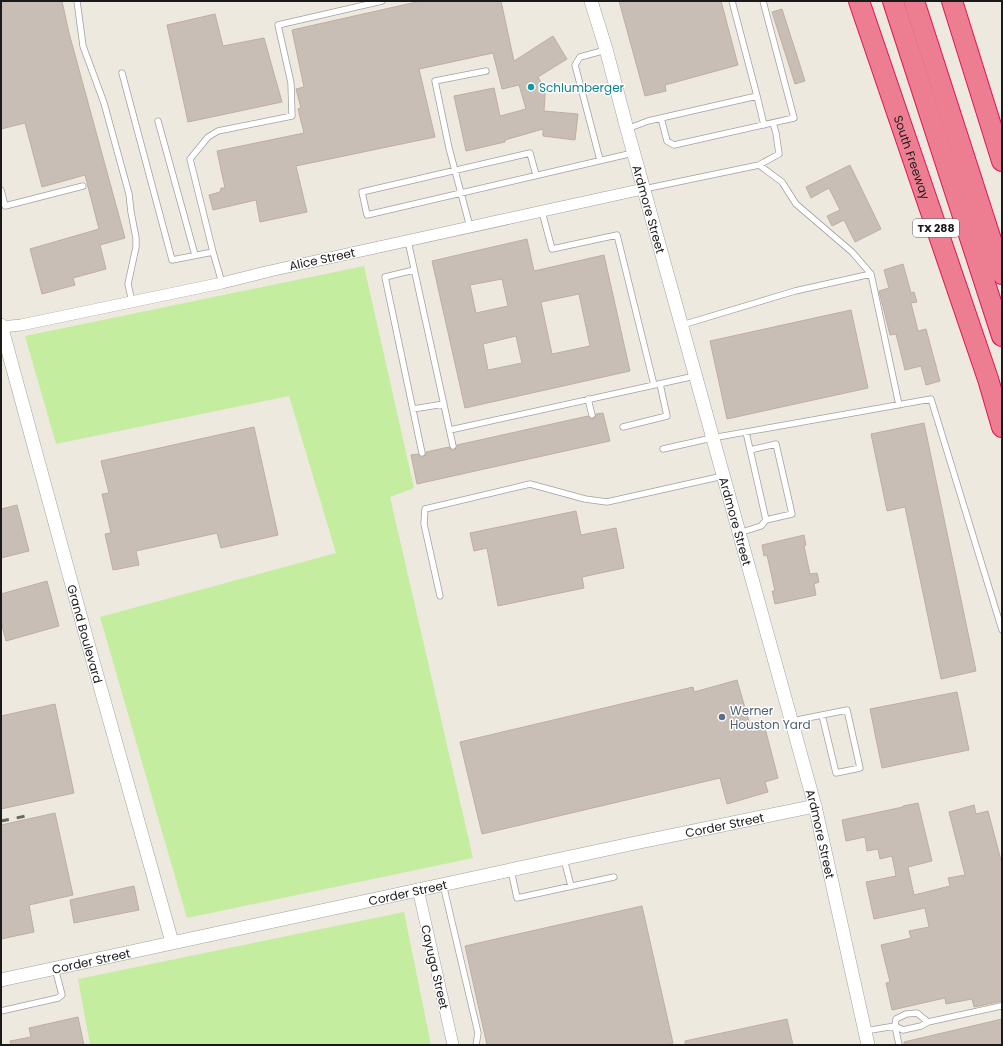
<svg xmlns="http://www.w3.org/2000/svg" width="1003" height="1046" font-family="Poppins,sans-serif">
<style>
.grass{fill:#c4ed9f}
.building{fill:#c9beb5;stroke:#c0aea0;fill-rule:evenodd}
.lines{fill:none;stroke-linecap:round;stroke-linejoin:round}
.service-casing{stroke:#a1a1a1;stroke-width:7}
.minor-casing{stroke:#a1a1a1;stroke-width:12}
.tertiary-casing{stroke:#a1a1a1;stroke-width:14}
.motorway-casing{stroke:#e21559;stroke-width:22}
.service{stroke:#fff;stroke-width:5.5}
.minor{stroke:#fff;stroke-width:11}
.tertiary{stroke:#fff;stroke-width:13}
.motorway{stroke:#ed7e91;stroke-width:20}
.rail{stroke:#686868;stroke-width:3;stroke-dasharray:8 8;stroke-linecap:butt}
.culture-dot{fill:#0f9aa8;stroke:#fff;stroke-width:1.5}
.service-dot{fill:#5c6f8a;stroke:#fff;stroke-width:1.5}
.labels{text-anchor:middle;dominant-baseline:central;stroke-width:3;stroke-linejoin:round;paint-order:stroke}
.shield{fill:#fff;stroke:#5f5f5f;stroke-width:1}
.shield-label{font-size:11px;font-weight:bold;fill:#1a1a1a}
.culture-label{font-size:12px;fill:#0d838f;stroke:#fff;text-anchor:start}
.street-label{font-size:12px;fill:#1a1a1a;stroke:#fff}
.service-label{font-size:12px;fill:#4e5e75;stroke:#fff;text-anchor:start}
</style>
<rect width="100%" height="100%" fill="#ede9df"/>
<!-- grass -->
<path class="grass" d="M364,266l50,222 -24,9 83,361 -286,60 -87,-301 236,-64 -47,-157 -233,48 -31,-108z
M404,912l27,133h-341l-12,-66z"/>
<!-- building -->
<path class="building" d="M1,1h61l7,32 56,205 -25,7 6,24 -33,9 2,7 -33,9 -12,-45 69,-20 -14,-54 -43,12 -17,-64 -24,6z
M421,1h80l13,60 39,-25 14,23 -29,18 6,11 1,8 -1,15 34,3 -3,26 -32,-4v-7l-38,11v2l-39,9 -12,-55 40,-8 6,28 26,-7 -7,-24 -17,4 -9,-36 -74,16 16,68 -139,29 11,46 -47,10 -4,-22 -43,10 -4,-15 11,-3 1,-4h4l-8,-37 87,-18 -6,-24 3,-1 -5,-19 8,-2 -12,-57z
M619,1h102l17,64 -73,20 1,6 -21,5z
M782,9l23,72 -10,3 -23,-72z
M215,14l8,32 41,-8 18,64 -94,20 -21,-97z
M850,165l31,64 -26,13 -11,-22 -12,6 -5,-10 13,-6 -11,-22 -18,10 -5,-11z
M527,239l7,32 70,-16 26,116 -165,37 -33,-147zM502,279l6,27 -32,7 -6,-28zM579,294l11,52 -38,8 -11,-52zM516,336l6,27 -34,7 -5,-26z
M903,264l8,29 3,-1 3,10 -6,1 7,28 8,-2 14,52 -14,4 -5,-19 -16,4 -9,-36 -6,1 -11,-44 10,-3 -5,-18z
M851,310l17,78 -141,31 -17,-78z
M603,413l7,28 -193,43 -6,-29 7,-1 2,3h3l3,-2v-3l23,-5 2,3h3l3,-2v-3l131,-29 5,3 2,-1 1,-4z
M924,423l52,248 -35,8 -36,-172 -18,4 -16,-77z
M254,427l24,108 -57,13 -4,-15 -81,18 3,14 -26,5 -8,-36 6,-1 -9,-39 7,-1 -8,-32z
M17,505l12,46 -28,7v-49z
M576,511l5,24 35,-7 8,40 -42,9 2,11 -86,18 -11,-58 -13,3 -4,-18z
M804,535l2,10 -2,1 6,28 7,-1 2,9 -5,2 2,11 -41,9 -3,-13h3l-8,-36 -3,1 -2,-11z
M47,581l12,45 -53,15 -5,-19v-28z
M737,680l15,52 13,-4 13,50 -13,4 3,10 -41,12 -7,-26 -238,56 -22,-92 233,-55 1,5z
M957,692l12,58 -87,18 -12,-59z
M55,704l19,89 -73,16v-93z
M918,803l14,58 -24,6 6,28 36,-9 -2,-8 17,-3 -16,-63 25,-7 2,9 12,-3 14,53v137l-28,6 -2,-8 -26,5 -1,-6 -53,12 -6,-27 4,-1 -9,-37 30,-7 -2,-7 20,-4 -4,-19 -51,11 -8,-37 30,-6 -4,-20 -12,3 -2,-10 -11,2 -2,-14 -19,4 -4,-21 61,-13v-1z
M55,813l18,82 -44,10 5,27 -33,7v-114z
M134,886l5,24 -65,13 -4,-23z
M642,906l31,137 -7,2h-179l-22,-99z
M78,1017l6,28h-73l-1,-4 21,-4 -2,-9z
M787,1019l6,26h-108v-4z
M1002,1019v26h-98v-3z"/>
<g class="lines">
<defs>
<path id="service" d="M77,1l6,45 21,57 25,91 2,18 5,26v9l-8,37 4,18
M122,73l50,187 41,-8 9,31
M757,96l7,29
M661,118l6,23 7,4 120,-27 -31,-117
M158,121l37,134
M627,129l21,-8 109,-25 -25,-95
M600,160l-25,-95 5,-8 26,-7
M759,165l20,-11 -3,-21 -3,-10
M536,175l-6,-22 -168,39 5,23 266,-62
M644,189l115,-24 23,17 14,22 56,48 19,22 28,131
M1,190l4,16 78,-20
M542,212l10,37 65,-14 37,150
M470,227l-21,-79 -14,-67 51,-10
M408,241l45,205
M213,252l-23,-93 18,-22 10,-6 74,-15 -1,-33 -13,-58 104,-24
M414,270l-29,7 37,176
M682,325l113,-34 76,-17
M588,399l4,16
M413,409l31,-5
M623,427l44,-11 -7,-32
M450,430l245,-54
M746,432l20,88
M663,449l49,-11 219,-39 71,231
M739,533l22,-7 5,-6 26,-6 -16,-70 -26,6
M440,596l-16,-72 1,-15 105,-25 55,15 22,3 116,-26
M792,721l55,-11 13,58 -24,5 -14,-58
M564,859l7,27
M511,870l6,28 97,-21
M443,884l35,149 -2,12
M1,1011l57,-13 4,-3 -7,-27
M895,1026l8,4 18,-4 7,-4
M895,1026l4,19
M865,1031l30,-5 1,-7 10,-5 11,-1 11,9 73,-16"/>
<path id="minor" d="M1,327l20,-2 201,-42 48,-12 373,-82
M418,889l35,156"/>
<g id="tertiary">
<path id="s1" d="M591,1l15,48 21,80 188,677 53,239"/>
<path id="s2" d="M1,325l86,315 85,302"/>
<path id="s3" d="M1,980l639,-138 175,-36"/>
</g>
<g id="motorway">
<path id="s4" d="M859,1l129,378 14,48"/>
<path d="M893,1l109,335"/>
<path d="M914,1l88,273"/>
<path d="M952,1l50,160"/>
</g>
</defs>
<!-- service casing -->
<use href="#service" class="service-casing"/>
<!-- minor casing -->
<use href="#minor" class="minor-casing"/>
<!-- tertiary casing -->
<use href="#tertiary" class="tertiary-casing"/>
<!-- motorway casing -->
<use href="#motorway" class="motorway-casing"/>
<!-- service -->
<use href="#service" class="service"/>
<!-- minor -->
<use href="#minor" class="minor"/>
<!-- tertiary -->
<use href="#tertiary" class="tertiary"/>
<!-- motorway -->
<use href="#motorway" class="motorway"/>
<!-- rail -->
<path class="rail" d="M1,821l25,-5"/>
</g>
<!-- markers -->
<circle class="culture-dot" cx="531" cy="87" r="4"/>
<circle class="service-dot" cx="722" cy="717" r="4"/>
<g class="labels">
<!-- shield labels -->
<rect class="shield" x="913" y="219" width="46" height="18" rx="3"/>
<g class="shield-label">
<text x="936" y="228">TX 288</text>
</g>
<!-- culture labels -->
<g class="culture-label">
<text x="539" y="87">Schlumberger</text>
</g>
<!-- street labels -->
<g class="street-label">
<text stroke="none"><textPath href="#s4" startOffset="165">South Freeway</textPath></text>
<text stroke="none"><textPath href="#s1" startOffset="216">Ardmore Street</textPath></text>
<text transform="translate(322 259) rotate(-12)">Alice Street</text>
<text stroke="none"><textPath href="#s1" startOffset="540">Ardmore Street</textPath></text>
<text stroke="none"><textPath href="#s2" startOffset="320">Grand Boulevard</textPath></text>
<text stroke="none"><textPath href="#s3" startOffset="740">Corder Street</textPath></text>
<text stroke="none"><textPath href="#s1" startOffset="864">Ardmore Street</textPath></text>
<text stroke="none"><textPath href="#s3" startOffset="416">Corder Street</textPath></text>
<text stroke="none"><textPath href="#s3" startOffset="92">Corder Street</textPath></text>
<text transform="translate(435 967) rotate(77)">Cayuga Street</text>
</g>
<!-- service labels -->
<g class="service-label">
<text x="730" y="710">Werner<tspan x="730" dy="14">Houston Yard</tspan></text>
</g>
</g>
<!-- border -->
<rect width="1003" height="1046" fill="none" stroke="#1a1a1a" stroke-width="4"/>
</svg>
